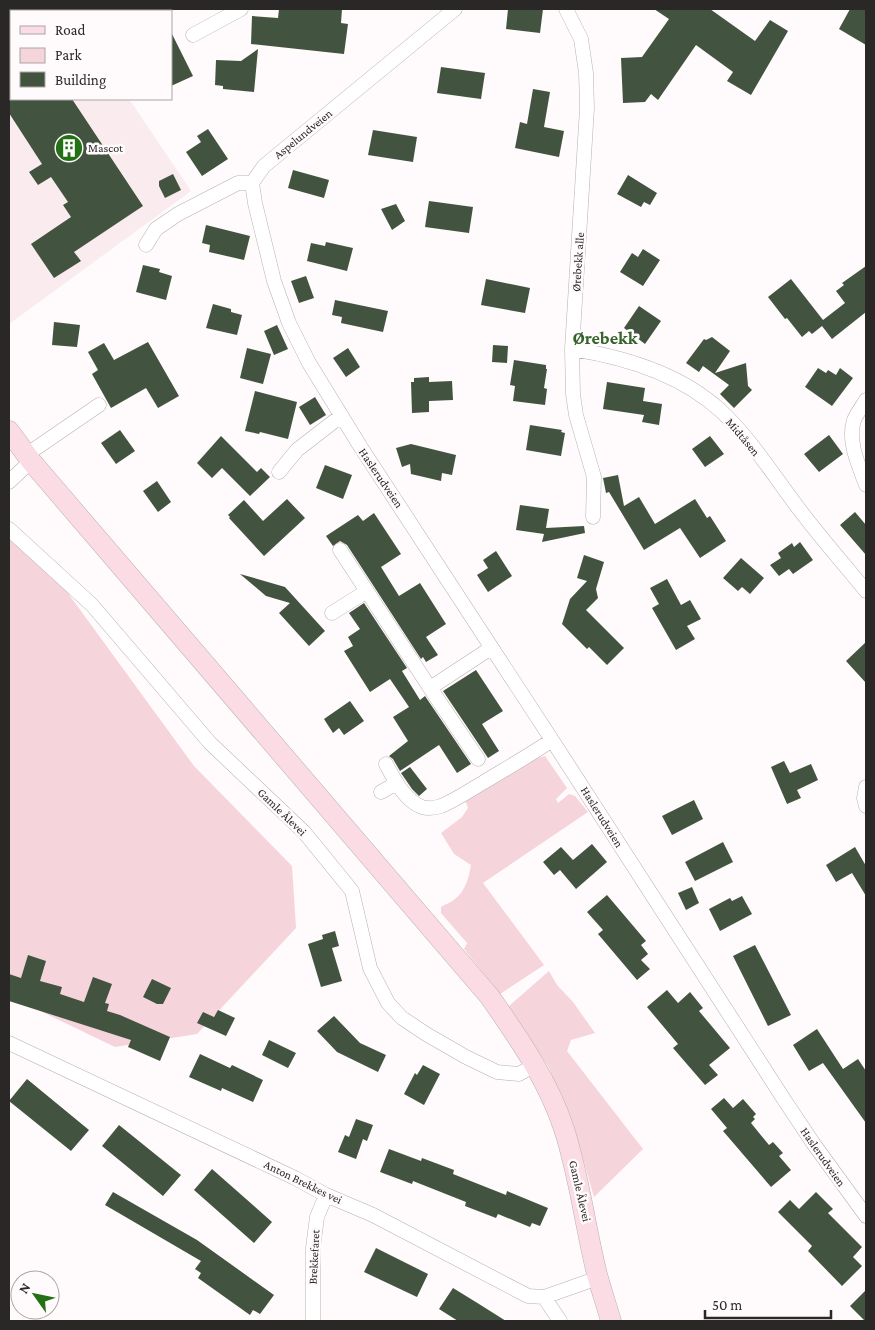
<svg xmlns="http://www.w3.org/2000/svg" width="875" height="1330" font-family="'Crimson Pro',serif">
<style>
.built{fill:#f9ebee}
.green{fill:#f6d4dc}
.building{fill:#42543f}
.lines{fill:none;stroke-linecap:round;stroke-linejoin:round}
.street-casing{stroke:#b8b0b2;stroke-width:15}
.secondary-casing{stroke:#b8b0b2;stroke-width:21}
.street{stroke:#fff;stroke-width:14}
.secondary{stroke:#fbdce5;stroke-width:20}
.labels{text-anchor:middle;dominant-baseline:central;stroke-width:5;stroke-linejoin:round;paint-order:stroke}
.street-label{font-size:12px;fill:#2a2727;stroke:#fffafb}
.poi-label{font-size:12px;fill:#2a2727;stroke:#fffafb;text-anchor:start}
.district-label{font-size:18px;font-weight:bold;fill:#34642c;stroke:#fffafb}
</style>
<rect width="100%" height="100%" fill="#fffafb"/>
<!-- built -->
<path class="built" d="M9,9h61l2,2h-61v88h118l62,92 -182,133z"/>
<!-- green -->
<path class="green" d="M9,535l53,50 132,181 98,100 4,62 -99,106 -82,13 -106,-51z
M545,756l22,32 -11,11 2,4 11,-9 6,2 13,16 -105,71 61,82 -44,29 -36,-45 3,-6 -26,-30v-6c4,-3 10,-4 14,-8 10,-7 14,-22 16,-34l-17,-11 -13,-21 21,-16 6,-9 -3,-9 64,-39z
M549,971l8,14 16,17 22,31 -24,7 -4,11 76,98 -49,48 -20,-70 -25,-59 -40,-62z"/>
<!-- building -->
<path class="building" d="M279,9h63l-1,14 7,1 -4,30 -93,-10 1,-28 26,2z
M508,9h35l-3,24 -34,-4z
M654,9h56l45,32 15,-21 18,11 -37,64 -24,-14 6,-9 -37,-27 -38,55 -7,-6 -6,8 -22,1 -2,-45 21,-1 27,-38z
M850,9h16v36l-27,-16z
M171,32l22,44 -22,10z
M258,49l-4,43 -31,-3v-3l-8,-1 1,-25 25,1z
M441,67l44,6 -4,26 -44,-6z
M533,89l17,3 -6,35 20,4 -5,26 -44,-9 5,-26 7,2z
M9,99h63l71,107 -69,46 7,9 -27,17 -23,-34 40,-27 -8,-12 5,-3 -17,-25 -13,8 -9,-13 13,-8 -33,-51z
M208,129l20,30 -26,17 -16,-24 15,-10 -4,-6z
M373,130l44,7 -4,25 -45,-7z
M293,170l36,10 -5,18 -36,-10z
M173,174l8,16 -16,8 -6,-12v-5z
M628,175l29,18 -7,12 -6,-3 -3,5 -24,-13z
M429,201l44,6 -4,26 -44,-6z
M396,204l9,17 -13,9 -11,-21z
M206,225l44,11 -6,24 -35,-8 1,-7 -8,-2z
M326,242l27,6 -6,23 -40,-10 4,-18 14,3z
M643,249l17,11 -17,26 -23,-14 12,-19 6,4z
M143,265l17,4 -1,3 13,4 -6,24 -30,-8z
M866,266v46l-34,27 -10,-13 -10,8 -3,-3 -7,6 -15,-19 -2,1 -17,-22 23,-18 32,41 22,-17 -9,-12 8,-6 -2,-2z
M306,276l8,22 -15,5 -8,-22z
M486,279l44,9 -5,25 -44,-8z
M335,300l53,11 -5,21 -42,-9 1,-6 -10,-2z
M213,304l18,5v3l11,3 -5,20 -31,-7z
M639,306l22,15 -16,23 -21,-16z
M54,322l26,3 -3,22 -25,-2z
M277,325l11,24 -14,6 -10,-24z
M712,337l18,14 -15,22 31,-10 2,23 4,4 -18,18 -14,-14 9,-9 -26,-19 -4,6 -13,-9 18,-24 2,1z
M148,342l31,54 -21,12 -12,-20 -35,20 -19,-34 6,-4 -10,-18 16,-9 10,17z
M493,345l15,1 -1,17 -15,-1z
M247,348l24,6 -8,30 -23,-6z
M348,348l12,19 -14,10 -13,-19z
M514,360l32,5v4h1l-3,19 3,1 -2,16 -32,-4 2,-15 -5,-1z
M818,368l8,5 2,-3 8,5 4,-7 13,10 -21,28 -27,-19z
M429,377v5l23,-1 1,19 -24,1v11l-17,1 -1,-31h3v-4z
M607,382l38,6 -2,13 19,3 -3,21 -17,-3 2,-7 -41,-6z
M255,391l42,11 -9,37 -28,-7 -1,2 -14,-3z
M315,397l11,18 -16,10 -11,-18z
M530,425l32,5 -1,2 4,1 -4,23 -35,-6z
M120,430l15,21 -19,13 -15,-21z
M829,435l14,19 -24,18 -15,-18z
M221,436l36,36 4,-4 9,9 -20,19 -28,-28 -10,10 -15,-15z
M710,436l14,18 -19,13 -13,-18z
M411,444l45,11 -4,20 -10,-2 -1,8 -30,-7 -1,-10 -8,3 -6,-19z
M325,465l27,10 -9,24 -27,-11z
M618,475l6,31 15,-9 16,27 40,-25 12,19 3,-2 16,25 -26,17 -20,-30 -36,22 -35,-58 -3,1 -3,-15z
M157,481l14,21 -13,10 -15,-21z
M287,499l18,19 -41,38 -35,-38 1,-1 -2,-2 16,-15 19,21z
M520,505l29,4 -3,19 38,-2 1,7 -43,9 2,-8 -28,-4z
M855,512l11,13v30l-26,-30z
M374,513l27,41 -20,13 18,29 21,-13 26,41 -20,13 12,18 -12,7 -3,-5 -2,2 -74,-114 -7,-4 -7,5 -7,-10 32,-21 5,6z
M800,542l13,18 -20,14 -4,-5 -10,7 -9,-11 11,-7 -3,-5 14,-10 2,4z
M496,551l16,25 -24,16 -11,-17 11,-7 -5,-8z
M584,555l20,7 -8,27 2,9 -12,12 38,38 -17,17 -18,-18 -2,2 -25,-25 8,-25 17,-18 -10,-3z
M741,558l23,20 -14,16 -8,-7 -4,4 -15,-13z
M240,574l45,13 40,44 -16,15 -30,-33 11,-10 -24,-7z
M667,579l14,26 9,-5 11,19 -14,7 8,13 -19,11 -24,-42 7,-4 -9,-16z
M364,603l43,65 -5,3 18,29 5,-4 46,68 -14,9 -18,-28 -39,26 -7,-12 -4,-3 19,-15 -15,-24 16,-10 -19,-28 -20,13 -26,-41 9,-5 -5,-9 12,-8 -11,-16z
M866,642v41l-20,-22z
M476,670l27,41 -21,13 17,27 -11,7 -45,-67z
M350,701l14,20 -20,14 -5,-7 -6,5 -9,-14z
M784,761l6,12 21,-9 7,16 -21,10 4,8 -14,6 -16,-37z
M410,767l17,22 -8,7 -7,-7 -11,-16z
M694,800l9,19 -31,16 -10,-19z
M723,842l10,20 -38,19 -10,-19z
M592,844l15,18 -31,27 -16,-19 -6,5 -11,-13 18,-15 12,13z
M855,847l11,19v30l-14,-23 -16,9 -10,-17z
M692,887l7,16 -13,7 -8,-17z
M607,895l39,46 -5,4 7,9 -7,6 9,9 -13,11 -39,-46 5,-4 -16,-18z
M742,896l10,18 -32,17 -11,-22 21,-11 2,3z
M335,931l4,15 -7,2 10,33 -21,6 -13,-43 15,-5 -1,-4z
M755,945l36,70 -23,11 -35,-70z
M28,955l18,6 -6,20 22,6 -2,7 24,8 9,-25 19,7 -7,19 4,1 -2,7 13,4 50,22 -10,24 -32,-14 3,-7 -122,-39v-27l12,4z
M152,979l19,9 -8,16h-6l-14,-7z
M667,990l11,13 12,-11 13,16 -4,3 31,37 -21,17 9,10 -13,10 -32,-37 5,-4 -31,-37z
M218,1010l17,8 -9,18 -29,-13 6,-11 11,5z
M334,1016l26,27 26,12 -8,17 -41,-20 -20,-21z
M817,1029l26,40 15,-10 8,12v52l-43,-60 -14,8 -16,-26z
M269,1040l27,13 -8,15 -26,-13z
M200,1054l30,14 2,-3 31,15 -10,22 -31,-14 -1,3 -32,-14z
M423,1065l17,9 -16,31 -20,-11 11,-21 2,2z
M27,1079l62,51 -18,21 -62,-50z
M724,1098l9,10 10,-9 13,15 -3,3 2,2 -4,4 18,22 4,-3 10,11 -4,3 12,14 -20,17 -48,-56 4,-3 -16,-19z
M356,1119l17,6 -6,16 -4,-2 -7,20 -18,-7 7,-17 4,2z
M119,1125l62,50 -18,21 -61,-50z
M389,1149l32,12 1,-3 32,12 -1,4 53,21 1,-4 41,17 -8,18 -8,-3 -2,4 -32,-13 -2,4 -31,-12 1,-4 -53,-21 -1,3 -32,-12z
M212,1169l60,53 -18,21 -60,-53z
M113,1192l84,48 77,55 -14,19 -7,-4 -3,5 -52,-37 3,-5 -6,-4 6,-8 -96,-56z
M816,1192l17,17 -5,4 34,34 -9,10 9,9 -20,20 -34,-35 4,-5 -34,-34 12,-12 9,9z
M376,1248l52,26 -11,23 -53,-25z
M453,1288l26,16 27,17h-48l-19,-12z
M866,1290v31h-1l-15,-15z"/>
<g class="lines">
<defs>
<path id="street" d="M566,9l15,30 5,34 1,35 -15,241 1,45 3,21 18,62 -1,40
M193,35l48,-26
M252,183l3,20 19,78 15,42 20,40 51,83 192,294 233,361 28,42 53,73
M146,245l10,-16 22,-15 60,-31h14l12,-17 191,-157
M572,349c52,8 109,25 149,62 30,28 53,65 78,98 21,28 45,55 67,82
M866,400c-4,7 -9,13 -12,20 -7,21 5,46 12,65
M26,455l73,-50
M279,472l18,-22 44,-34
M9,482l22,-21
M9,529l83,76 118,138 94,89 48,59 18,77 18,35 14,15 24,16 40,23 31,15 22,2 16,-9
M340,550l90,138 61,-40
M332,613l35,-22
M430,688l48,71
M386,764c8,15 19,37 36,43 6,2 13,1 19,-1 15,-6 29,-16 43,-24 23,-14 46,-27 68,-42
M866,787l-2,11 2,8
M381,792l16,-9
M9,1043l286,135 31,17 47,20 155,81 16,1 54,-19
M544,1297l16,24
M313,1321v-73l4,-31 9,-22"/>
<path id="secondary" d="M9,431l22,30 459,536c29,42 58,83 74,132 16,49 21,99 34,149 4,14 9,29 13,43"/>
</defs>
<!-- street casing -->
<use href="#street" class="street-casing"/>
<!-- secondary casing -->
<use href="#secondary" class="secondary-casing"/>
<!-- street -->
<use href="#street" class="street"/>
<!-- secondary -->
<use href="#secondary" class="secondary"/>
</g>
<!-- icons -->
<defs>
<symbol id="building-disc" viewBox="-11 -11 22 22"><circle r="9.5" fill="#237015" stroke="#fffafb"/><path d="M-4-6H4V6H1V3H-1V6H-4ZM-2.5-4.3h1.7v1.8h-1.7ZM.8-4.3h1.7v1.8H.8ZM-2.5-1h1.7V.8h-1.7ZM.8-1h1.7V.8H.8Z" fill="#fff"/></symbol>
</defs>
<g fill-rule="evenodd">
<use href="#building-disc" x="53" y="132" width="32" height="32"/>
</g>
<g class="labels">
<!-- street labels -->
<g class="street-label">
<text transform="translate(303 134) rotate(-39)">Aspelundveien</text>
<text transform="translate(578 262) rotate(-86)">Ørebekk alle</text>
<text transform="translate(743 437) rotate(50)">Midtåsen</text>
<text transform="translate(381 478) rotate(56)">Haslerudveien</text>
<text transform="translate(282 812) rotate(44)">Gamle Ålevei</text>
<text transform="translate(602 817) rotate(58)">Haslerudveien</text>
<text transform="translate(823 1157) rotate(55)">Haslerudveien</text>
<text transform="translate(303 1182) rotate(26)">Anton Brekkes vei</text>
<text transform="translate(580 1191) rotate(77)">Gamle Ålevei</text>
<text transform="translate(314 1257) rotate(-87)">Brekkefaret</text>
</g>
<!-- poi labels -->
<g class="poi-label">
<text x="88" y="148">Mascot</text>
</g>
<!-- district labels -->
<g class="district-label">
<text x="605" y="338">Ørebekk</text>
</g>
</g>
<!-- border -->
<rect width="875" height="1330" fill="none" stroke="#2a2727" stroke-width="20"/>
<!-- legend -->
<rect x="10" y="10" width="162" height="90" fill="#fffafb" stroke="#aaa6a6"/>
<rect x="20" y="26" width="25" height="8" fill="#fbdce5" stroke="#aaa6a6"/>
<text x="55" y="35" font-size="15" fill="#2a2727">Road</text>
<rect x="20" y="48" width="25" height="15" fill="#f6d4dc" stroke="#aaa6a6"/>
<text x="55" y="60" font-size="15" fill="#2a2727">Park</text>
<rect x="20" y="72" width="25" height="15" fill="#42543f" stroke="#aaa6a6"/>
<text x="55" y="85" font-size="15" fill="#2a2727">Building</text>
<!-- north arrow -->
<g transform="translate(35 1295) rotate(303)"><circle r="24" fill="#fffafb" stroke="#aaa6a6"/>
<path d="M0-4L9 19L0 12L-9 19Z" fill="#237015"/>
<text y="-8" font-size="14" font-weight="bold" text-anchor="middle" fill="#2a2727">N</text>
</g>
<!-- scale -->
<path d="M705 1310v8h126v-8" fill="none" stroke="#2a2727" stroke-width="2.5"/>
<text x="712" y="1310" font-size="15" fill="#2a2727" stroke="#fffafb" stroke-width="4" paint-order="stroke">50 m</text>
</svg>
